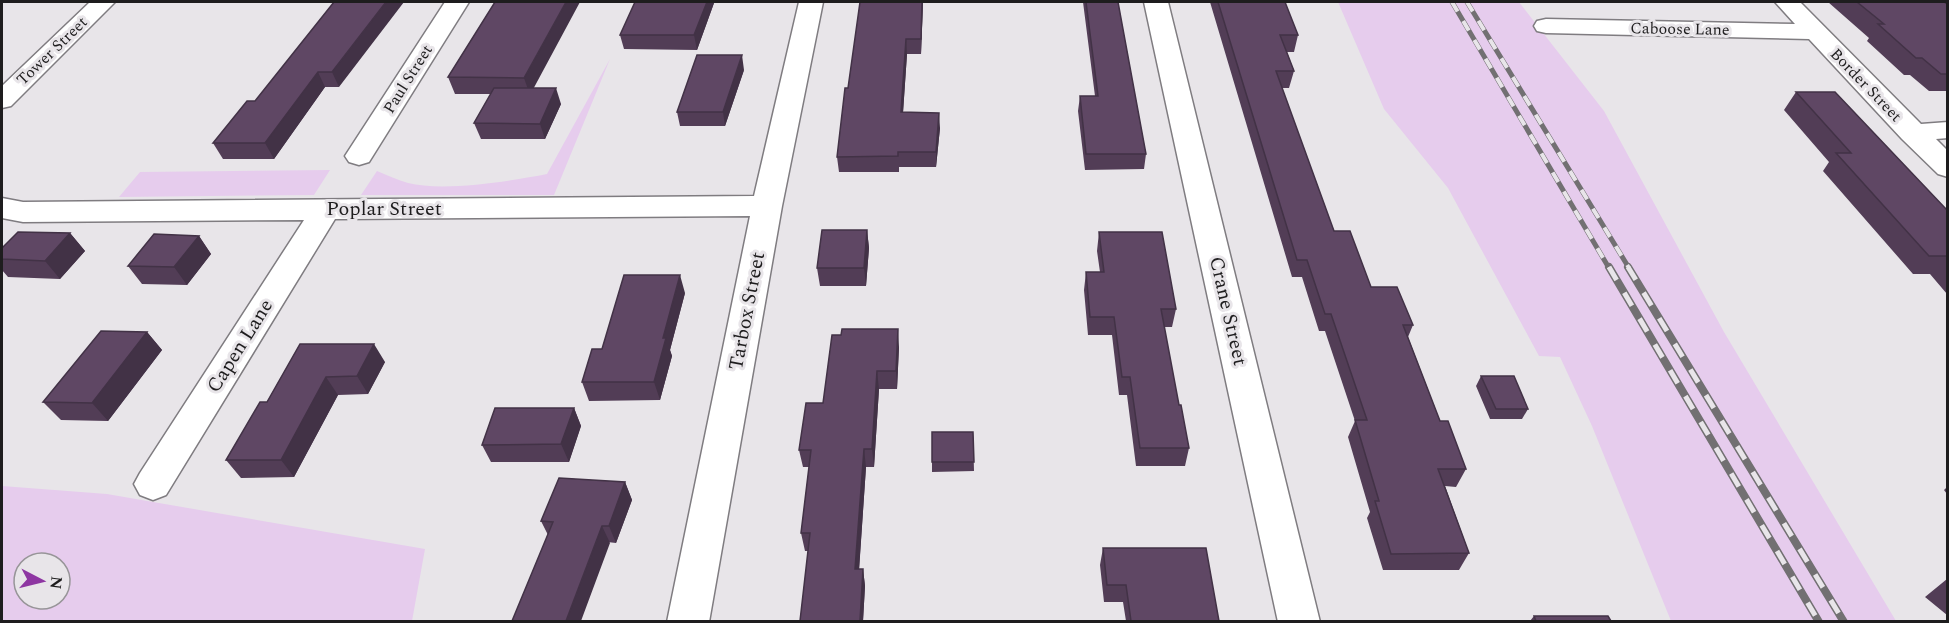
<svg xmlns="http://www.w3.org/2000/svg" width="1949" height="623" font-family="Spectral,serif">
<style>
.green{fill:#e6cced;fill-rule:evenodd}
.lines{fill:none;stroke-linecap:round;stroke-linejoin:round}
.minor-casing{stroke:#7f7c80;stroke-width:3}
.minor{fill:#fff;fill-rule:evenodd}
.rail-far1-casing{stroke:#727072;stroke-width:5}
.rail-casing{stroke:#727072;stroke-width:8}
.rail-far1{stroke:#e8e5e9;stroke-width:4;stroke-dasharray:11;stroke-linecap:butt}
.rail{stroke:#e8e5e9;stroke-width:5;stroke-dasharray:15;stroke-linecap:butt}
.wall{fill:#523d56}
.shaded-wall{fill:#423246}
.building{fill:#5f4764;stroke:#423246;stroke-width:1.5}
.labels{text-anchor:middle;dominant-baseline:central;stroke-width:6;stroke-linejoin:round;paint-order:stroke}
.far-street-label{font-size:16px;fill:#1e1d1e;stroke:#e8e5e9}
.street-label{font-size:20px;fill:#1e1d1e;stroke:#e8e5e9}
</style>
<rect width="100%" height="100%" fill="#e8e5e9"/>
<!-- green -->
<path class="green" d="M1338,2h181l85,109 120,221 172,289h-225l-79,-195 -32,-69 -21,-1 -91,-168 -64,-79z
M610,59l-56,136h-193l16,-24c10,4 21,9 31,12 36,9 103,-2 139,-9z
M330,170l-16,25 -195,2 21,-25z
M2,486l105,8 318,55 -13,72h-410zM24,563h36v36h-36z"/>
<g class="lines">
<defs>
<path id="minor" d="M90,2h25l-104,104 -9,2v-22z
M445,2h24l-100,160 -10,3 -10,-3 -4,-6z
M799,2h24l-41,204 -73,416h-42l83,-406 -415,3 -169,276 -13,5 -13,-5 -6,-11 6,-11 164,-253 -281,2 -21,-4v-20l21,4 731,-6z
M1144,2h24l152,620h-42z
M1775,2h25l121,122 27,-2v16l-12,1 12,12v26l-10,-3 -36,-35 -93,-100 -263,-6 -9,-2 -3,-5 3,-5 9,-2 249,5z"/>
</defs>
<!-- minor casing -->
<use href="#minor" class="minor-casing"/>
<!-- minor -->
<use href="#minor" class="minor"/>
<defs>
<path id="rail-far1" d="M1452,2l157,266
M1467,2l162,266"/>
<path id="rail" d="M1609,267l210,355
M1628,267l216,355"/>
</defs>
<!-- rail-far1 casing -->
<use href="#rail-far1" class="rail-far1-casing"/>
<!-- rail casing -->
<use href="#rail" class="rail-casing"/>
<!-- rail-far1 -->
<use href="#rail-far1" class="rail-far1"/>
<!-- rail -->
<use href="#rail" class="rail"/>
</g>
<!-- wall -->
<path class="wall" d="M334,2l5,85h-14l-51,72h-51l-10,-16 42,-42z
M495,2l38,86 28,16 -16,35h-64l-7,-16 17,-29h-36l-7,-17z
M923,2l-2,52h-14l-4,58 37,16 -4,39h-37v5h-60l-2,-15 11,-69z
M1083,2h35l28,152 -2,15 -59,1 -7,-59 2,-15h15z
M1210,2h75l13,33 -4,17h-7l7,19 -5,17h-7l52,143 37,56 42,38 -5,12 32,84 26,48 -10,18 -11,-1 24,67 -10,17h-76l-16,-52 3,-6 -22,-75 7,-16 -30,-90h-6l-17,-54h-10z
M1828,2h116l3,2v87h-18l-19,-16h-6l-37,-34 2,-3z
M714,3l-17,47 -73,-1 -4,-14z
M744,70l-19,56h-45l-3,-14z
M1796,92l151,118v84l-17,-20h-17l-90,-103 6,-9 -45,-52z
M867,230l2,18 -3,38h-46l-3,-18z
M1099,232l77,77 -4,18h-8l15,78 10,43 -4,18h-49l-9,-71h-8l-7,-60h-24l-4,-45 2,-18h14l-3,-21z
M70,233l15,18 -25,28 -52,-2 -6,-7v-22z
M199,236l12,18 -24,31 -45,-1 -14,-18z
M685,293l-15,57 2,6 -12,44 -71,1 -7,-19 20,-33z
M147,332l15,18 -54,71 -47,-1 -18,-18z
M300,344l85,18 -17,32 -30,1 -44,82 -53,1 -15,-18 41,-58z
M899,347l-2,42h-18l-5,78h-8l-7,102h4l2,17 -2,35h-63l8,-70h-3l-4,-18 8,-66h-6l-4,-17 24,-47z
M1481,376l47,33 -6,10h-32l-14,-33z
M574,408l7,18 -12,36h-78l-9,-17z
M973,432l1,39 -42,1v-10z
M625,482l7,18 -16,43 -68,-8 -7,-14z
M1947,487v7l-3,-4z
M1103,548l116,73h-93l-3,-19h-19l-4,-37z
M1947,579v36l-22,-18z
M1534,616l77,5h-81z"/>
<!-- shaded-wall -->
<path class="shaded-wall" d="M386,2h18l-65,85 -7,-15z
M566,2h14l-50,93 -6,-17z
M707,2h7v1l-17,47 -3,-15z
M922,2h1l-2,52v-15z
M906,39l1,15 -5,74 -1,-16z
M742,55l2,15 -19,56 -2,-14z
M318,72l7,15 -51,72 -9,-16z
M556,88l5,16 -16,35 -5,-15z
M939,113l1,15 -4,39v-15z
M867,230l2,18 -3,38 -2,-18z
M70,233l15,18 -25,28 -15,-18z
M199,236l12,18 -24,31 -13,-18z
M680,275l5,18 -15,57 2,6 -12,44 -6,-18 9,-44z
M898,329l1,18 -2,42 -1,-18z
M147,332l15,18 -54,71 -16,-18z
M374,344l11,18 -17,32 -11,-18z
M877,371l2,18 -5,78 -2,-18z
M326,377l12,18 -44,82 -13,-17z
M574,408l7,18 -12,36 -8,-18z
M864,449l2,18 -8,119 -3,-17z
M625,482l7,18 -16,43 -7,-17z
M602,526l8,17 -29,78h-15z
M863,569l2,17 -2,35h-3z"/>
<!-- building -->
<path class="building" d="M334,2h52l-54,70h-14l-53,71h-52l34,-42h8z
M495,2h71l-42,76 -76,-1z
M635,2h72l-13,33h-74z
M860,2h62l-1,37h-15l-5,73 38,1 -3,39h-38v4l-61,1 8,-69h3z
M1086,2h32l28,152h-60l-6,-58h18z
M1218,2h67l13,33h-18l14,36h-18l58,160h16l21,56h26l16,38h-10l37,96h8l18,48h-28l31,84 -78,1 -16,-53h4l-24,-81h12l-36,-106h-6l-18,-54h-10z
M1857,2h87l3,2v70h-6l-19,-16h-6l-38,-34h6z
M697,55h45l-19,57h-46z
M494,88h62l-16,36 -66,-1z
M1796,92h39l112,118v47l-1,-1h-17l-93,-103h15z
M822,230h45l-3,38h-47z
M18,232l52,1 -25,28 -43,-2v-11z
M1099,232h63l14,77h-15l18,96h2l8,43h-49l-10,-71h-8l-8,-60h-24l-4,-45h18z
M154,234l45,2 -25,31 -46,-1z
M624,275h56l-17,63h3l-12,44h-72l10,-33h10z
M842,329h56l-2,42h-19l-5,78h-8l-9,120h8l-3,52h-60l10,-88h-9l10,-83h-12l7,-47h17l9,-68h9z
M101,331l46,1 -55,71 -49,-1z
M300,344h74l-17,32 -31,1 -45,83h-55l34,-58h7z
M1481,376h33l14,33h-32z
M495,408h79l-13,36 -79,1z
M932,432h41l1,30h-42z
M559,478l66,4 -16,44h-7l-36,95h-54l41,-99 -12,-1z
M1103,548h103l13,73h-88l-5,-36h-19z
M1534,616h74l3,5h-75z"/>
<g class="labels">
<!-- far-street labels -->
<g class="far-street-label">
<text transform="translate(1680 29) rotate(1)">Caboose Lane</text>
<text transform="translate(52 51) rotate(-44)">Tower Street</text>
<text transform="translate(408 79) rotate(-58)">Paul Street</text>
<text transform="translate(1866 85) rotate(46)">Border Street</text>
</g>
<!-- street labels -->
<g class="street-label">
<text x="384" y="209">Poplar Street</text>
<text transform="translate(747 311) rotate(-79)">Tarbox Street</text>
<text transform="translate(1228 311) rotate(77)">Crane Street</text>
<text transform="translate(240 346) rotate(-58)">Capen Lane</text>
</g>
</g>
<!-- border -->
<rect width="1949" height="623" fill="none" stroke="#1e1d1e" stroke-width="6"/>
<!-- north arrow -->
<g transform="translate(42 581) rotate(97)"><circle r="28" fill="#e8e5e9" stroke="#979598" stroke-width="1.5"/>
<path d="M0-4.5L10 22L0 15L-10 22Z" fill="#8e36a2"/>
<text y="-9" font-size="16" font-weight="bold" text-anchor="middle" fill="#1e1d1e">N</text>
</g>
</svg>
